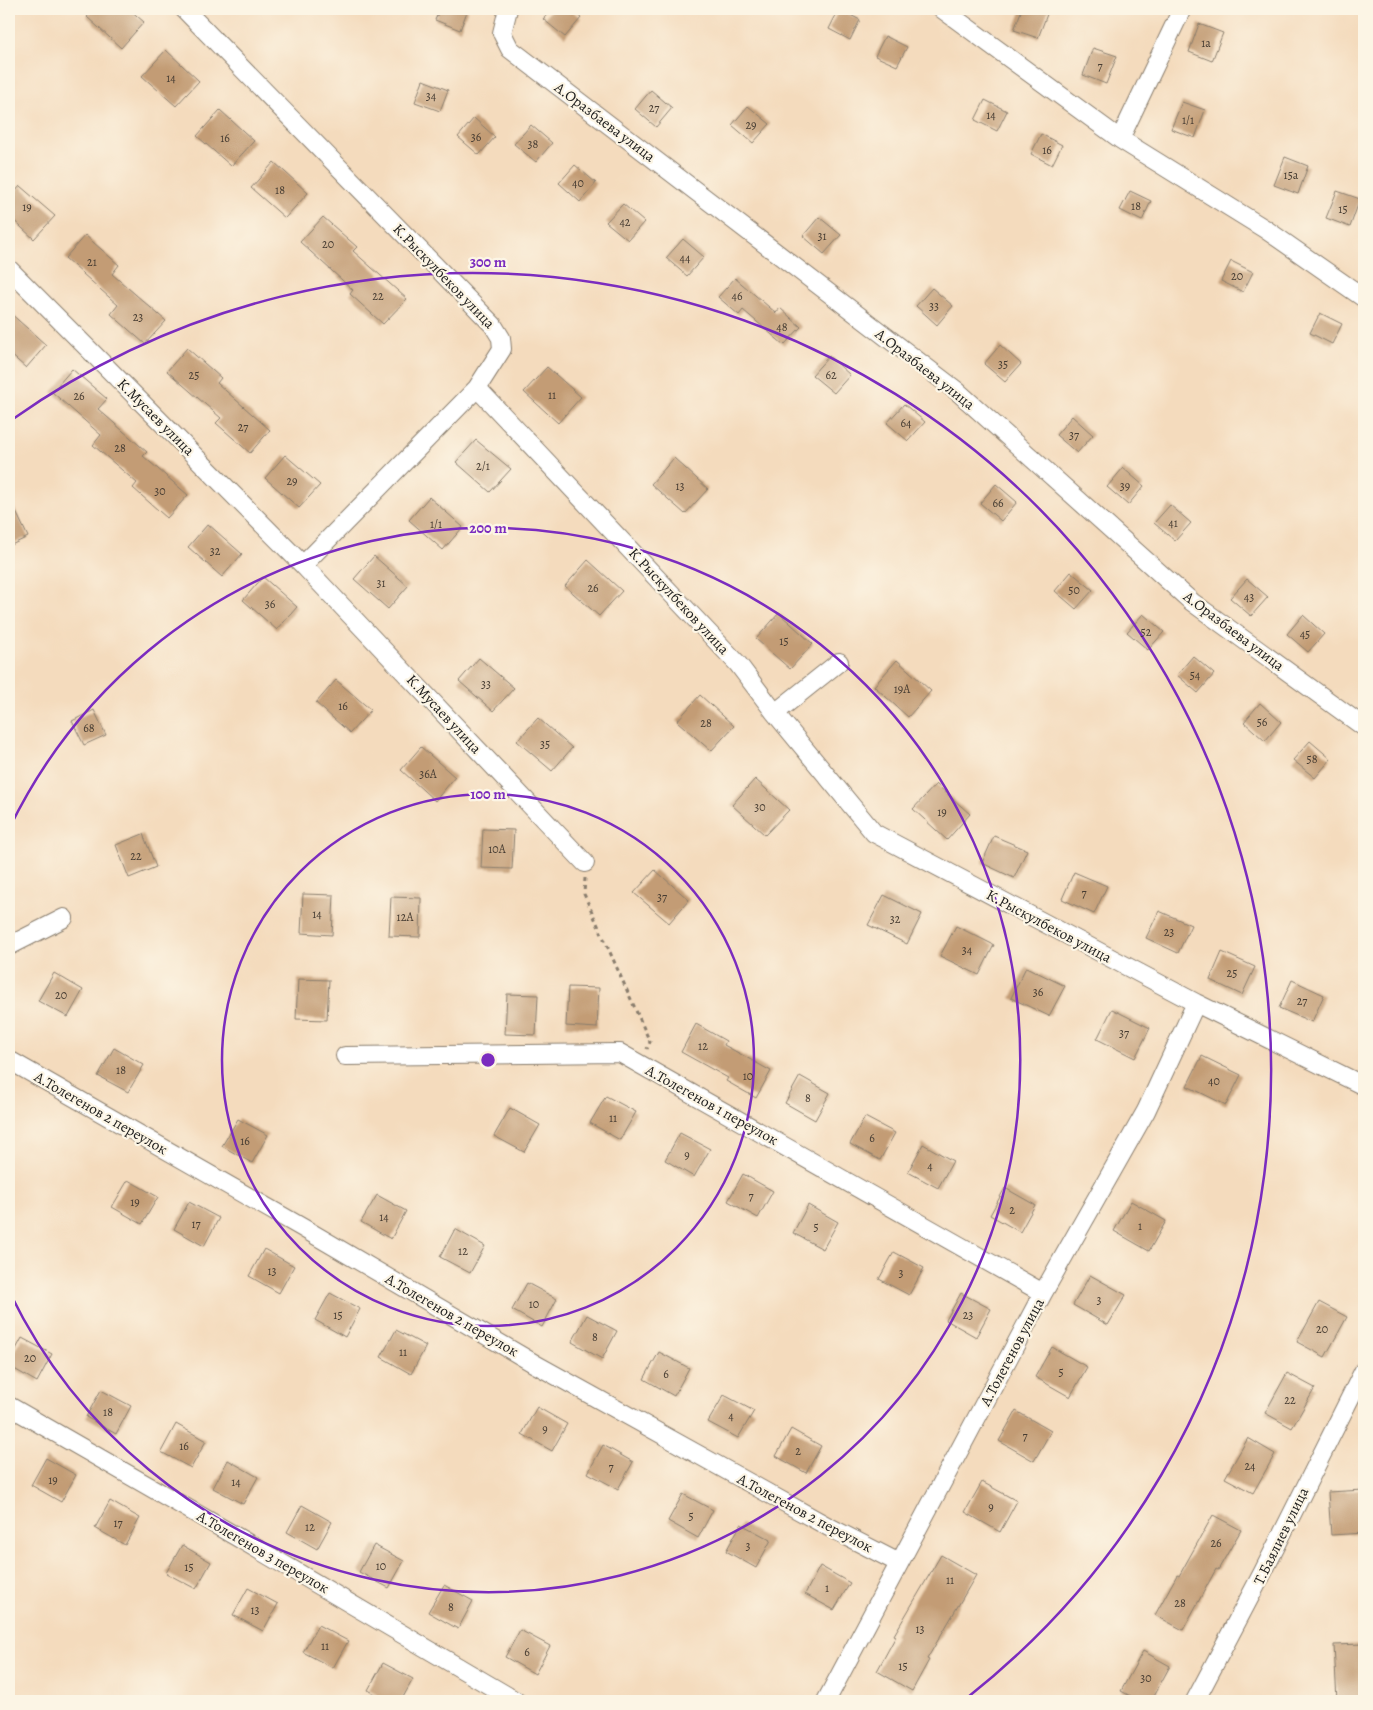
<svg xmlns="http://www.w3.org/2000/svg" width="1373" height="1710" font-family="Alegreya,serif">
<style>
.building{fill:#c39c75}
.lines{fill:none;stroke-linecap:round;stroke-linejoin:round}
.street-casing{stroke:#887c6c;stroke-width:20}
.path{stroke:#887c6c;stroke-width:3;stroke-dasharray:4 4;stroke-linecap:butt}
.street{stroke:#fff;stroke-width:18}
.ring{fill:none;stroke:#7b2cbf;stroke-width:2.5}
.labels{text-anchor:middle;dominant-baseline:central;stroke-width:4.5;stroke-linejoin:round;paint-order:stroke}
.number-label{font-size:12px;fill:#463c32}
.street-label{font-size:15px;fill:#1c1c1c;stroke:#fcf5e5}
.centre{fill:#7b2cbf;stroke:#fcf5e5;stroke-width:2.5}
.ring-label{font-size:15px;text-anchor:middle;font-weight:bold;fill:#7b2cbf;stroke:#fcf5e5;stroke-width:4.5;stroke-linejoin:round;paint-order:stroke}
</style>
<rect width="100%" height="100%" fill="#fcf5e5"/>
<filter id="ink" filterUnits="userSpaceOnUse"><feTurbulence type="fractalNoise" baseFrequency=".02" numOctaves="2"/><feDisplacementMap in="SourceGraphic" scale="10" xChannelSelector="R" yChannelSelector="G"/><feConvolveMatrix kernelMatrix="1 2 1 2 8 2 1 2 1" color-interpolation-filters="sRGB"/></filter>
<filter id="wash" filterUnits="userSpaceOnUse"><feTurbulence type="fractalNoise" baseFrequency=".0096" numOctaves="4" result="noise"/><feDisplacementMap in="SourceGraphic" scale="20" xChannelSelector="R" yChannelSelector="G"/><feGaussianBlur stdDeviation="1.12" result="paint"/><feColorMatrix in="noise" values="0 0 0 0 0 0 0 0 0 0 0 0 0 0 0 0 0 1.4 0 .05"/><feComposite in="paint" operator="in"/></filter>
<g filter="url(#wash)">
<rect width="100%" height="100%" fill="#f4dbbd"/>
<g id="blocks">
<!-- building -->
<path class="building" d="M94,9h35l15,13 -23,26 -34,-31z
M440,9h28l-8,21 -25,-10z
M552,9h18l11,9 -16,19 -22,-18z
M839,9l21,11 -10,20 -21,-11z
M1022,9h27l-11,29 -24,-8z
M1199,24l24,9 -11,28 -23,-9z
M885,36l22,11 -10,19 -22,-10z
M1093,48l24,8 -11,28 -23,-9z
M166,50l33,31 -23,25 -34,-30z
M423,80l25,10 -8,21 -25,-9z
M651,90l21,18 -16,19 -21,-18z
M985,100l22,11 -10,20 -22,-11z
M1182,102l23,8 -10,28 -24,-9z
M748,106l22,18 -17,19 -21,-18z
M220,110l34,31 -23,25 -34,-30z
M474,118l21,19 -16,18 -21,-18z
M531,125l21,18 -16,19 -22,-18z
M1041,134l21,11 -10,20 -21,-11z
M1285,157l23,9 -10,28 -24,-9z
M274,162l34,31 -23,25 -34,-30z
M575,165l21,18 -16,19 -21,-19z
M20,186l35,30 -21,23 -25,-23v-17z
M1130,191l21,10 -9,20 -22,-11z
M1337,191l23,8 -10,28 -24,-9z
M623,204l21,18 -16,18 -22,-18z
M323,217l34,30 -4,4 54,48 -24,25 -33,-30 3,-4 -53,-48z
M819,217l22,18 -17,19 -21,-18z
M85,235l34,30 -7,9 54,47 -21,23 -34,-30 7,-9 -53,-47z
M683,239l21,18 -17,19 -21,-18z
M1231,261l22,11 -10,20 -22,-11z
M735,278l41,35 4,-5 21,19 -17,18 -41,-35 -4,5 -21,-18z
M932,288l21,18 -16,19 -21,-19z
M9,312l37,33 -20,23 -17,-15z
M1320,313l22,11 -10,20 -22,-11z
M1000,345l21,19 -16,18 -21,-18z
M187,348l34,30 -4,5 53,47 -20,23 -34,-30 5,-5 -54,-47z
M829,356l21,19 -16,18 -22,-18z
M547,367l34,30 -23,26 -34,-31z
M72,369l35,30 -9,10 49,43 -4,4 45,39 -21,23 -34,-30 4,-5 -44,-38 8,-10 -49,-43z
M904,404l21,18 -17,19 -21,-18z
M1072,416l21,19 -16,18 -21,-18z
M476,440l35,29 -21,23 -34,-30z
M285,455l35,30 -21,23 -34,-30z
M674,458l34,31 -23,25 -34,-30z
M1123,468l21,18 -16,19 -21,-18z
M996,484l21,18 -16,19 -21,-18z
M9,497l19,40 -19,9z
M429,497l34,30 -20,23 -34,-30z
M1170,505l21,18 -16,18 -21,-18z
M208,524l34,30 -20,23 -34,-30z
M374,556l34,30 -20,23 -34,-30z
M588,560l34,31 -23,25 -34,-30z
M1071,572l22,18 -17,19 -21,-18z
M263,577l34,30 -20,23 -34,-30z
M1247,579l21,18 -17,19 -21,-18z
M779,613l34,31 -23,25 -34,-30z
M1143,614l21,18 -16,18 -21,-18z
M1303,615l21,19 -16,18 -21,-18z
M1193,656l21,18 -16,19 -21,-18z
M479,658l35,30 -21,23 -34,-30z
M897,660l34,31 -23,26 -34,-31z
M336,680l35,30 -21,23 -34,-30z
M700,695l34,31 -23,25 -34,-30z
M1260,703l21,19 -16,19 -21,-19z
M94,710l12,25 -22,10 -12,-24z
M538,718l34,30 -20,23 -35,-30z
M1310,741l21,18 -16,19 -22,-18z
M421,747l34,30 -20,24 -34,-31z
M755,779l34,31 -24,25 -33,-30z
M936,784l34,30 -23,26 -34,-31z
M483,829l31,1 -2,39 -31,-1z
M143,834l13,33 -27,11 -13,-33z
M994,836l33,14 -13,28 -32,-15z
M655,870l34,30 -20,23 -35,-30z
M1074,872l33,14 -13,28 -32,-15z
M303,894l31,1 -2,40 -31,-2z
M884,895l38,19 -15,30 -39,-19z
M391,897l30,1 -1,39 -31,-1z
M1159,911l32,14 -13,28 -32,-15z
M956,926l38,19 -15,30 -39,-19z
M1222,952l33,15 -13,28 -32,-15z
M1026,967l39,19 -16,30 -38,-18z
M54,973l29,17 -15,27 -30,-16z
M298,979l31,1 -2,40 -31,-1z
M1292,980l32,15 -12,27 -33,-14z
M568,987l31,1 -2,40 -31,-2z
M507,994l31,1 -2,40 -31,-1z
M1112,1009l38,19 -15,30 -38,-19z
M696,1024l30,17 -2,4 47,26 -15,27 -30,-17 2,-3 -47,-26z
M114,1048l30,17 -16,27 -30,-16z
M1202,1056l39,19 -15,30 -39,-19z
M800,1076l30,17 -15,27 -30,-17z
M606,1096l30,16 -16,28 -30,-17z
M510,1108l30,17 -16,27 -30,-16z
M865,1117l30,16 -15,27 -30,-16z
M238,1119l30,16 -16,28 -30,-17z
M680,1133l30,16 -16,28 -29,-17z
M923,1144l30,17 -15,27 -30,-16z
M743,1174l30,17 -15,27 -30,-17z
M128,1180l30,17 -16,27 -30,-17z
M1005,1188l30,17 -15,27 -30,-17z
M377,1195l29,16 -15,28 -30,-17z
M1131,1201l35,20 -17,30 -35,-20z
M189,1202l30,16 -15,28 -30,-17z
M808,1205l30,17 -15,27 -30,-16z
M455,1229l30,17 -15,27 -30,-16z
M264,1249l30,17 -15,27 -30,-17z
M894,1252l30,16 -15,27 -30,-16z
M1090,1275l36,20 -18,30 -35,-20z
M527,1283l30,16 -15,28 -30,-17z
M330,1293l30,16 -15,28 -30,-17z
M961,1293l30,16 -15,28 -30,-17z
M1319,1302l28,15 -22,40 -28,-15z
M587,1315l30,16 -15,28 -30,-17z
M396,1330l30,16 -15,28 -30,-17z
M22,1338l30,16 -15,28 -28,-16v-4z
M1052,1347l35,20 -17,30 -35,-20z
M659,1352l30,16 -15,28 -30,-17z
M1287,1373l28,15 -23,40 -27,-15z
M101,1390l30,16 -15,28 -30,-17z
M724,1395l30,16 -16,27 -30,-16z
M537,1407l30,17 -15,27 -30,-17z
M1016,1411l35,20 -17,30 -35,-20z
M176,1424l30,17 -15,27 -30,-16z
M791,1429l30,17 -15,27 -30,-17z
M1248,1438l27,16 -22,39 -28,-15z
M603,1445l30,17 -15,27 -30,-16z
M46,1458l30,17 -15,27 -30,-17z
M228,1460l30,17 -15,27 -30,-16z
M982,1482l35,19 -17,31 -35,-20z
M1364,1490v43l-33,2 -3,-43z
M683,1494l30,16 -15,28 -30,-17z
M110,1501l30,17 -15,27 -30,-17z
M302,1505l30,17 -15,27 -30,-17z
M1213,1515l28,15 -23,40 -2,-1 -33,61 -28,-15 22,-40 2,1z
M741,1524l30,16 -15,28 -30,-17z
M182,1545l29,17 -15,27 -30,-16z
M374,1545l30,16 -15,27 -30,-16z
M941,1555l35,20 -49,84 2,1 -17,31 -35,-20 19,-35 -2,-1z
M820,1566l30,17 -16,27 -29,-16z
M444,1585l29,16 -15,28 -30,-17z
M248,1588l30,16 -15,27 -30,-16z
M318,1625l30,16 -15,27 -30,-16z
M520,1630l30,16 -15,28 -30,-17z
M1364,1644v57h-27l-3,-56z
M1143,1651l27,15 -19,35h-11l-19,-10z
M383,1663l30,16 -12,22h-12l-21,-11z"/>
</g>
</g>
<g filter="url(#ink)">
<use href="#blocks" fill-opacity="0" stroke="#887c6c" stroke-width="1"/>
<g class="lines">
<defs>
<path id="street" d="M184,9l309,316 8,13 1,11 -25,39 261,276 37,49 99,120 322,170 168,83
M508,9l-6,24 8,16 447,342 235,211 172,125
M942,9l178,130 145,90 99,69
M1120,139l62,-130
M9,269l294,296 282,298
M303,565l174,-177
M775,713l64,-51
M9,946l55,-28
M345,1056l275,-3 423,240
M9,1060l294,168 232,136 292,162 72,37
M9,1406l228,131 279,164
M826,1701l217,-408 103,-182 50,-108
M1195,1701l68,-129 101,-202"/>
</defs>
<!-- street casing -->
<use href="#street" class="street-casing"/>
<!-- path -->
<path class="path" d="M585,878l-1,16 66,148 -3,7"/>
<!-- street -->
<use href="#street" class="street"/>
</g>
</g>
<!-- distance rings -->
<g class="ring">
<circle cx="488" cy="1060" r="266"/>
<path d="M10 827A532 532 0 1 1 10 1293"/>
<path d="M13 419A798 798 0 0 1 968 1697"/>
</g>
<g class="labels">
<!-- number labels -->
<g class="number-label">
<text x="1206" y="43">1а</text>
<text x="1100" y="66">7</text>
<text x="171" y="78">14</text>
<text x="431" y="96">34</text>
<text x="654" y="108">27</text>
<text x="991" y="115">14</text>
<text x="1188" y="120">1/1</text>
<text x="751" y="125">29</text>
<text x="476" y="137">36</text>
<text x="225" y="138">16</text>
<text x="533" y="144">38</text>
<text x="1047" y="150">16</text>
<text x="1291" y="175">15а</text>
<text x="578" y="183">40</text>
<text x="280" y="190">18</text>
<text x="1136" y="206">18</text>
<text x="27" y="207">19</text>
<text x="1343" y="209">15</text>
<text x="625" y="222">42</text>
<text x="822" y="236">31</text>
<text x="328" y="244">20</text>
<text x="685" y="258">44</text>
<text x="92" y="262">21</text>
<text x="1237" y="276">20</text>
<text x="378" y="296">22</text>
<text x="737" y="296">46</text>
<text x="934" y="306">33</text>
<text x="138" y="317">23</text>
<text x="782" y="327">48</text>
<text x="1003" y="364">35</text>
<text x="194" y="375">25</text>
<text x="831" y="375">62</text>
<text x="552" y="395">11</text>
<text x="79" y="396">26</text>
<text x="906" y="423">64</text>
<text x="243" y="427">27</text>
<text x="1074" y="435">37</text>
<text x="120" y="448">28</text>
<text x="483" y="466">2/1</text>
<text x="292" y="481">29</text>
<text x="680" y="486">13</text>
<text x="1125" y="486">39</text>
<text x="160" y="491">30</text>
<text x="998" y="503">66</text>
<text x="1173" y="523">41</text>
<text x="436" y="524">1/1</text>
<text x="215" y="551">32</text>
<text x="381" y="583">31</text>
<text x="593" y="588">26</text>
<text x="1074" y="590">50</text>
<text x="1249" y="597">43</text>
<text x="270" y="604">36</text>
<text x="1146" y="632">52</text>
<text x="1305" y="634">45</text>
<text x="784" y="641">15</text>
<text x="1195" y="675">54</text>
<text x="486" y="684">33</text>
<text x="902" y="689">19А</text>
<text x="343" y="706">16</text>
<text x="1262" y="722">56</text>
<text x="706" y="723">28</text>
<text x="89" y="728">68</text>
<text x="545" y="744">35</text>
<text x="1312" y="759">58</text>
<text x="428" y="774">36А</text>
<text x="760" y="807">30</text>
<text x="942" y="812">19</text>
<text x="497" y="849">10А</text>
<text x="136" y="856">22</text>
<text x="1084" y="893">7</text>
<text x="662" y="897">37</text>
<text x="317" y="914">14</text>
<text x="405" y="917">12А</text>
<text x="895" y="919">32</text>
<text x="1169" y="932">23</text>
<text x="967" y="950">34</text>
<text x="1232" y="973">25</text>
<text x="1038" y="992">36</text>
<text x="61" y="995">20</text>
<text x="1302" y="1001">27</text>
<text x="1124" y="1033">37</text>
<text x="703" y="1046">12</text>
<text x="121" y="1070">18</text>
<text x="748" y="1076">10</text>
<text x="1214" y="1081">40</text>
<text x="808" y="1098">8</text>
<text x="613" y="1118">11</text>
<text x="872" y="1138">6</text>
<text x="245" y="1141">16</text>
<text x="687" y="1155">9</text>
<text x="930" y="1166">4</text>
<text x="751" y="1196">7</text>
<text x="135" y="1202">19</text>
<text x="1012" y="1210">2</text>
<text x="384" y="1217">14</text>
<text x="196" y="1224">17</text>
<text x="1140" y="1226">1</text>
<text x="816" y="1227">5</text>
<text x="463" y="1251">12</text>
<text x="272" y="1271">13</text>
<text x="901" y="1273">3</text>
<text x="1099" y="1300">3</text>
<text x="534" y="1304">10</text>
<text x="338" y="1315">15</text>
<text x="968" y="1315">23</text>
<text x="1322" y="1329">20</text>
<text x="595" y="1337">8</text>
<text x="403" y="1352">11</text>
<text x="30" y="1358">20</text>
<text x="1061" y="1372">5</text>
<text x="666" y="1374">6</text>
<text x="1290" y="1400">22</text>
<text x="108" y="1412">18</text>
<text x="731" y="1416">4</text>
<text x="545" y="1429">9</text>
<text x="1025" y="1436">7</text>
<text x="184" y="1446">16</text>
<text x="798" y="1451">2</text>
<text x="1250" y="1466">24</text>
<text x="611" y="1467">7</text>
<text x="53" y="1480">19</text>
<text x="236" y="1482">14</text>
<text x="991" y="1507">9</text>
<text x="691" y="1516">5</text>
<text x="118" y="1523">17</text>
<text x="310" y="1527">12</text>
<text x="1216" y="1543">26</text>
<text x="748" y="1546">3</text>
<text x="381" y="1566">10</text>
<text x="189" y="1567">15</text>
<text x="950" y="1580">11</text>
<text x="827" y="1588">1</text>
<text x="1180" y="1603">28</text>
<text x="451" y="1607">8</text>
<text x="255" y="1610">13</text>
<text x="920" y="1629">13</text>
<text x="325" y="1646">11</text>
<text x="527" y="1652">6</text>
<text x="903" y="1666">15</text>
<text x="1146" y="1678">30</text>
</g>
<!-- street labels -->
<g class="street-label">
<text transform="translate(605 122) rotate(37)">А.Оразбаева улица</text>
<text transform="translate(444 276) rotate(46)">К.Рыскулбеков улица</text>
<text transform="translate(925 369) rotate(38)">А.Оразбаева улица</text>
<text transform="translate(156 417) rotate(45)">К.Мусаев улица</text>
<text transform="translate(679 601) rotate(47)">К.Рыскулбеков улица</text>
<text transform="translate(1234 631) rotate(37)">А.Оразбаева улица</text>
<text transform="translate(444 714) rotate(47)">К.Мусаев улица</text>
<text transform="translate(1049 926) rotate(28)">К.Рыскулбеков улица</text>
<text transform="translate(712 1105) rotate(29)">А.Толегенов 1 переулок</text>
<text transform="translate(101 1113) rotate(30)">А.Толегенов 2 переулок</text>
<text transform="translate(452 1315) rotate(30)">А.Толегенов 2 переулок</text>
<text transform="translate(1012 1352) rotate(-62)">А.Толегенов улица</text>
<text transform="translate(805 1513) rotate(28)">А.Толегенов 2 переулок</text>
<text transform="translate(1281 1536) rotate(-64)">Т.Баялиев улица</text>
<text transform="translate(263 1552) rotate(30)">А.Толегенов 3 переулок</text>
</g>
</g>
<circle cx="488" cy="1060" r="8" class="centre"/>
<g class="ring-label">
<text x="488" y="267">300 m</text>
<text x="488" y="533">200 m</text>
<text x="488" y="799">100 m</text>
</g>
<!-- margin -->
<rect width="1373" height="1710" fill="none" stroke="#fcf5e5" stroke-width="30"/>
</svg>
